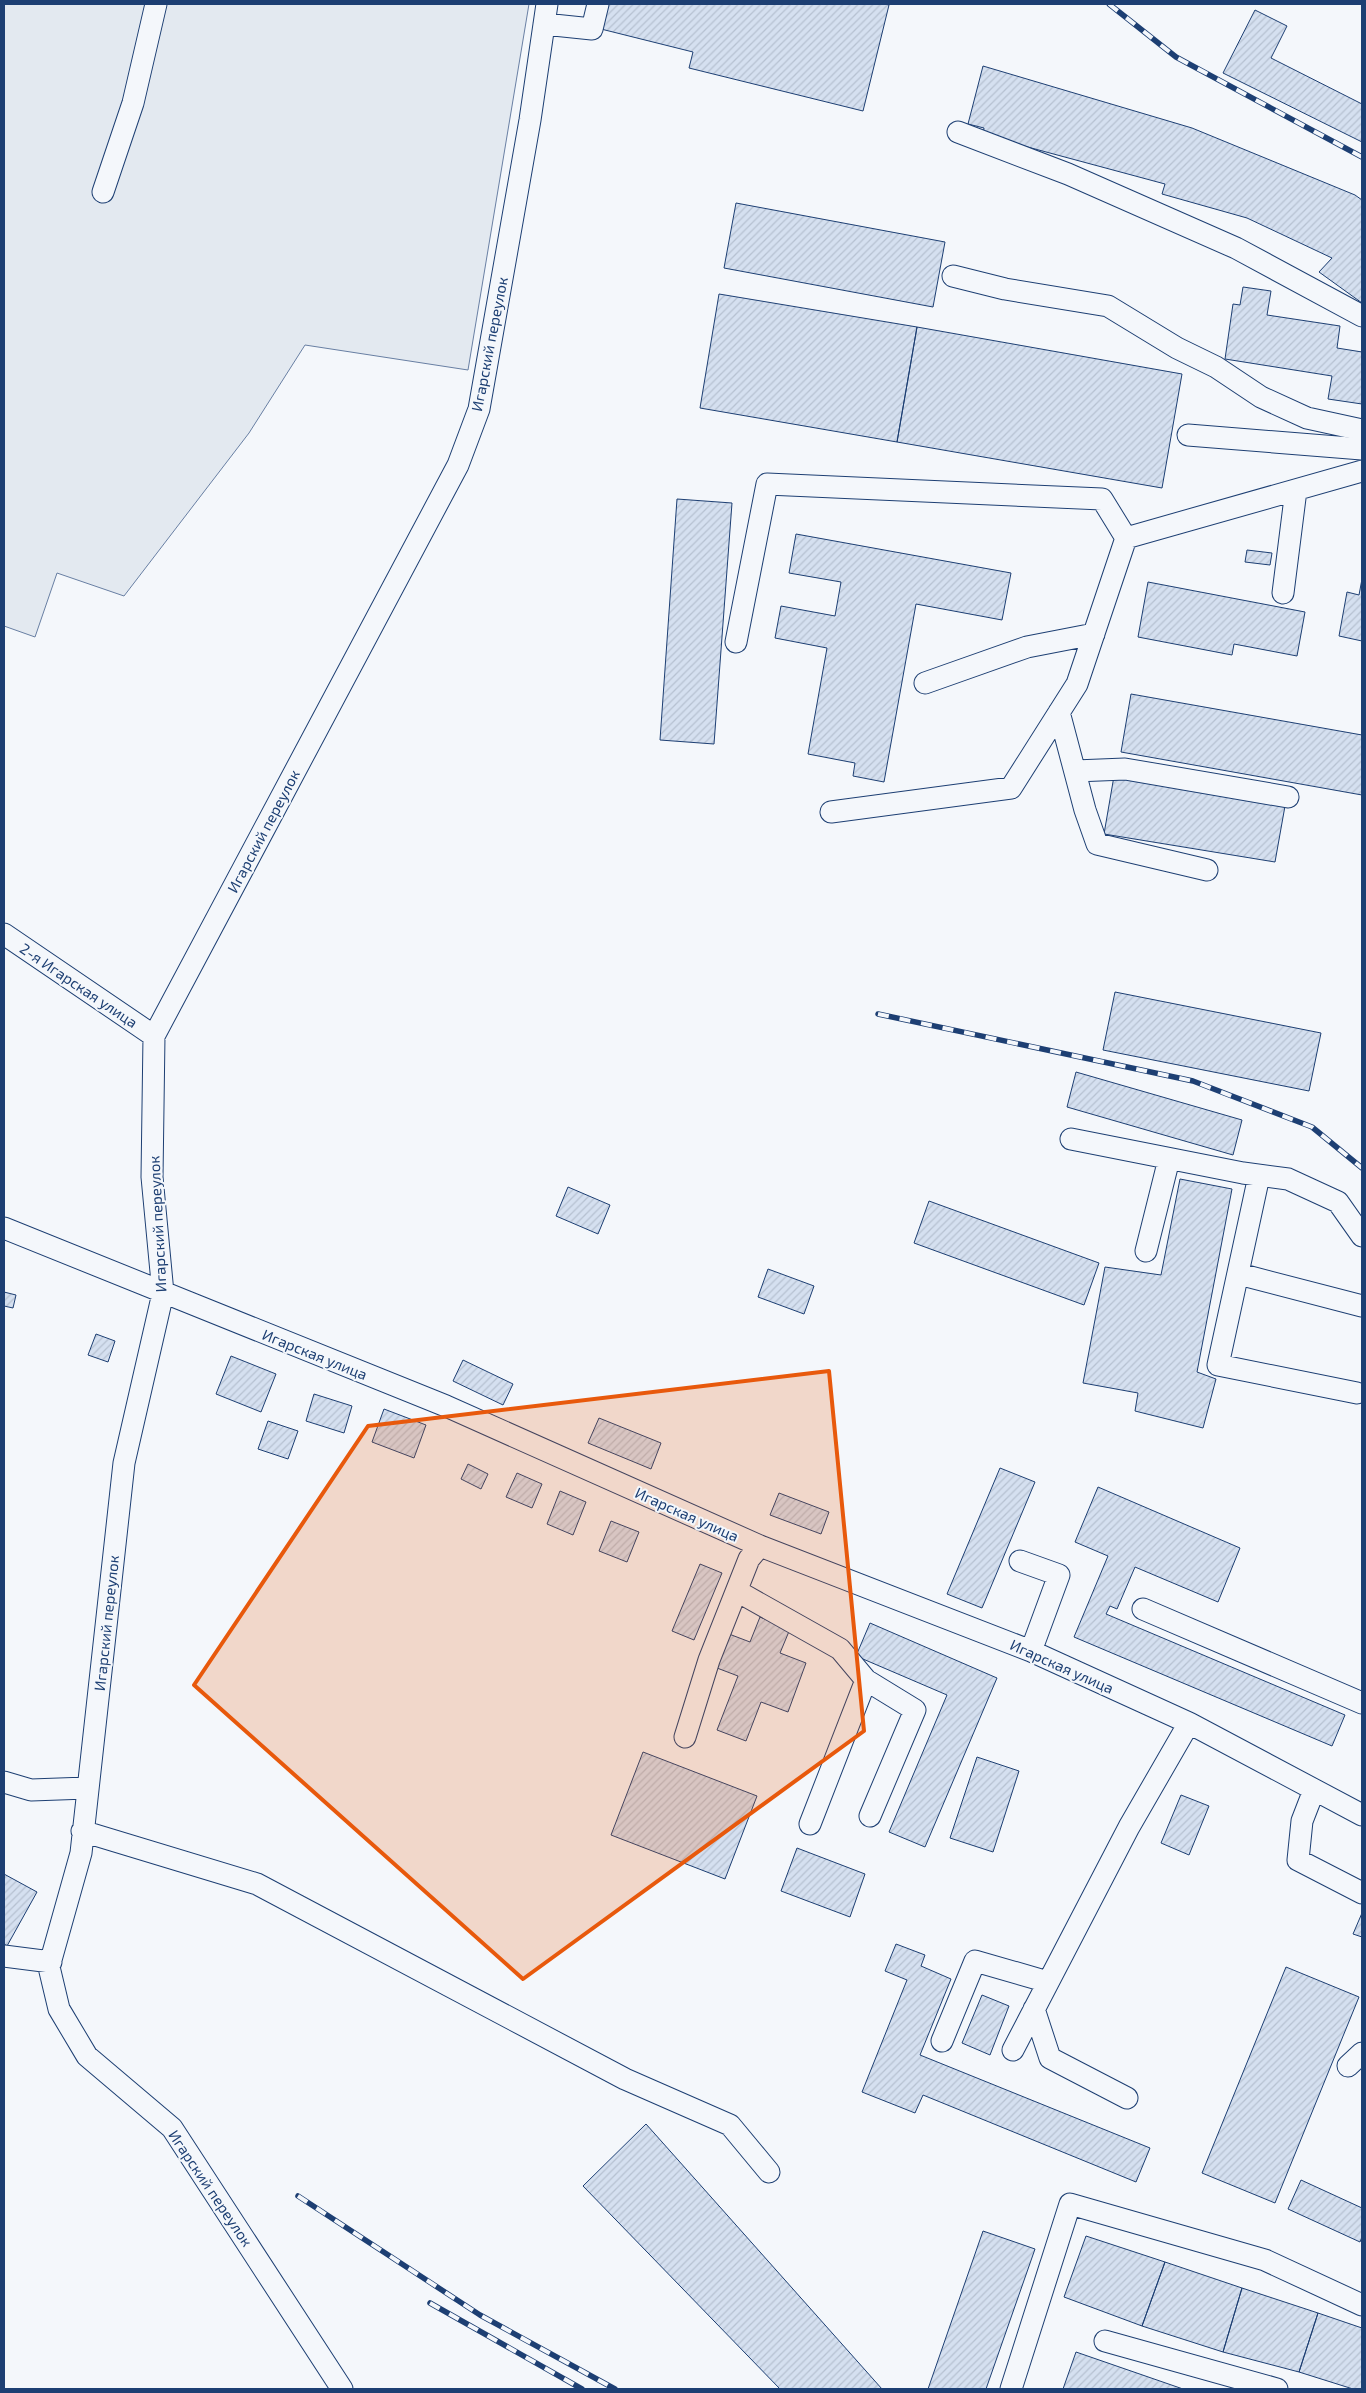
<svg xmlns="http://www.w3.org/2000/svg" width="1366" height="2393" font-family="'Exo 2',sans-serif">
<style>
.garden{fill:#e3e9f0;stroke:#687fa3}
.building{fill:url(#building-hatch);stroke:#1d3f73}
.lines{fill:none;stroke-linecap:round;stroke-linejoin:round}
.minor-casing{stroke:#1d3f73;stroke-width:23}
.minor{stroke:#f4f7fb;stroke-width:21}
.rail-casing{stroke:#1d3f73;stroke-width:5.5}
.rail{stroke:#f4f7fb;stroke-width:4;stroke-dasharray:11;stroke-linecap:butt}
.marked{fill:#e8590c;fill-opacity:0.2;stroke:#e8590c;stroke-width:4;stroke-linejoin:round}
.labels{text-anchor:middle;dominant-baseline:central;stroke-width:4;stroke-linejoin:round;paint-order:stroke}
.street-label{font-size:15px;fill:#1d3f73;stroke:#f4f7fb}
</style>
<defs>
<pattern id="building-hatch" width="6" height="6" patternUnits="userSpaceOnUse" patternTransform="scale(1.25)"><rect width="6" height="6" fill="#d5e0f0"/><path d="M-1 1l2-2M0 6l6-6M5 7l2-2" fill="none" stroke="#b6c1d1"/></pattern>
</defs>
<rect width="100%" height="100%" fill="#f4f7fb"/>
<!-- garden -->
<path class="garden" d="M4,4h525l-61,366 -163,-25 -56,88 -125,163 -67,-23 -22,64 -31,-11z"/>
<!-- building -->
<path class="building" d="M607,4h278l4,1 -26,106 -174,-43 4,-16 -92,-23z
M1255,10l32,16 -16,32 91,46v38l-139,-69z
M983,66l209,62 163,67 7,5v103l-43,-31 13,-14 -85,-40 -85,-24 3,-10 -182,-49 1,-7 -16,-4z
M736,203l209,39 -12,65 -209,-39z
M1243,287l28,4 -4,24 73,11 -3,22 25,4v52l-34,-5 4,-23 -107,-17 8,-55 7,1z
M719,294l198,33 -20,115 -197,-34z
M917,327l265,47 -20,114 -265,-46z
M677,499l55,4 -18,241 -54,-4z
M796,534l215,39 -9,47 -86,-16 -32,178 -31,-6 2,-13 -47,-9 19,-106 -52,-10 6,-32 54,10 6,-34 -52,-9z
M1247,550l25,3 -2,12 -25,-3z
M1362,579v62l-23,-5 8,-44 12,3z
M1148,582l157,30 -8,44 -63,-12 -2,11 -94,-18z
M1131,694l231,41v60l-241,-43z
M1114,776l171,30 -10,56 -171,-28z
M1115,992l206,41 -12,58 -206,-41z
M1076,1072l166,48 -9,35 -166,-48z
M1180,1179l52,10 -35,183 19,7 -13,49 -68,-17 3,-18 -55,-10 22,-116 56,8z
M568,1187l42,18 -12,29 -42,-18z
M929,1201l170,62 -15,42 -170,-62z
M768,1269l46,17 -10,28 -46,-17z
M4,1292l12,3 -3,13 -9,-2z
M96,1334l19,7 -7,21 -20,-7z
M231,1356l45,18 -15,38 -45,-18z
M463,1360l50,24 -10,21 -50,-24z
M314,1394l38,12 -8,27 -38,-12z
M384,1409l42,16 -12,33 -42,-16z
M599,1418l62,25 -10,26 -63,-26z
M268,1421l30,10 -10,28 -30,-10z
M468,1464l20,10 -7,15 -20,-10z
M1000,1468l35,14 -53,126 -35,-14z
M517,1473l25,11 -10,24 -26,-11z
M1098,1487l142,61 -22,54 -83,-35 -18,42 -7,-3 -4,8 239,101 -13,31 -258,-109 34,-81 -33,-14z
M560,1491l26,11 -13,33 -26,-11z
M779,1493l50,19 -8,22 -51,-19z
M611,1521l28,11 -12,30 -28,-11z
M700,1564l22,9 -28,67 -22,-9z
M760,1617l30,12 -10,24 26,10 -18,49 -27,-10 -15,39 -29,-11 21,-54 -21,-8 12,-34 21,8z
M870,1623l127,55 -72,169 -36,-15 58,-137 -91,-39z
M643,1752l114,44 -32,83 -114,-44z
M977,1757l42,14 -26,81 -43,-14z
M1181,1795l28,11 -20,49 -28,-12z
M797,1848l68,26 -15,43 -69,-26z
M4,1874l33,18 -30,54 -3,-2z
M1362,1913v24l-9,-3z
M896,1944l29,11 -4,11 30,13 -31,76 230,93 -14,34 -213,-87 -8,18 -53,-21 45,-112 -22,-9z
M1286,1967l73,30 -84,206 -73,-30z
M982,1995l27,11 -19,49 -28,-12z
M646,2124l236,265h-102l-197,-203z
M1301,2180l61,28v29l-2,5 -72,-33z
M983,2231l52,18 -49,140h-58z
M1086,2236l79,26 -23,64 -78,-29z
M1165,2262l77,26 -19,64 -81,-26z
M1242,2288l76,25 -19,59 -76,-20z
M1318,2313l44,15v61h-9l-54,-17z
M1076,2352l107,37h-120z"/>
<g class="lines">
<defs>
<path id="minor" d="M544,24l48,5 6,-25
M958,132l110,42 168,74 126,68
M103,192l30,-89 23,-99
M953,276l52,13 103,17 69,42 39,19 45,30 46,21 55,12
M1188,435l174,14
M1283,593l13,-103
M736,642l31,-158 335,15 24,39
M925,683l102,-36 67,-13
M1059,712l26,98 12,34 110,26
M1075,771l50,-2 163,28
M831,812l180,-24 66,-104 49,-146 236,-67
M4,934l150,102
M1071,1139l172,34 45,6 50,23 24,34
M1259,1176l-41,189 139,28
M4,1228l442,178 314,140 271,105 158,72 173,92
M1146,1251l23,-92
M1239,1274l123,32
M1020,1561l39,14 -28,76
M737,1591l103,58 26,31 -56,144
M1143,1609l219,94
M866,1680l49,30 -45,106
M685,1737l24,-77 40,-101 11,-13
M4,1782l27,8 56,-2
M1314,1790l-12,31 -4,39 64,33
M82,1831l175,53 368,195 105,46 39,47
M4,1956l47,6
M1034,2009l16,49 77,40
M942,2041l33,-80 73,21
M1013,2050l116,-223 60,-104
M1348,2066l14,-13
M1105,2341l172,48
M342,2389l-170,-261 -85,-72 -28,-47 -10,-42 32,-114 43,-390 39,-170 -11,-116 2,-141 304,-571 21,-56 51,-289 17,-116
M1011,2389l59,-185 195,56 97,45"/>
</defs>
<!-- minor casing -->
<use href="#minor" class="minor-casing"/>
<!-- minor -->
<use href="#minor" class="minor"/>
<defs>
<path id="rail" d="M1109,4l67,53 186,100
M878,1014l315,67 119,46 50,41
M298,2196l182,119 135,74
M430,2303l152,86"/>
</defs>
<!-- rail casing -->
<use href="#rail" class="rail-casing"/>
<!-- rail -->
<use href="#rail" class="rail"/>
</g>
<!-- marked area -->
<path class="marked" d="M829,1371l35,360 -341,248 -329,-294 174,-259z"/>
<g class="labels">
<!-- street labels -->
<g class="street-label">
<text transform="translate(489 344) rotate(-79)">Игарский переулок</text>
<text transform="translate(263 831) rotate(-62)">Игарский переулок</text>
<text transform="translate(79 985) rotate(34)">2-я Игарская улица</text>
<text transform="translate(157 1224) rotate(-93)">Игарский переулок</text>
<text transform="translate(315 1354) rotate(22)">Игарская улица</text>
<text transform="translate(687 1514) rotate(24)">Игарская улица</text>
<text transform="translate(106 1623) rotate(-84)">Игарский переулок</text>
<text transform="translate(1062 1666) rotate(24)">Игарская улица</text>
<text transform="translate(211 2188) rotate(56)">Игарский переулок</text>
</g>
</g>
<!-- border -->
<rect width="1366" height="2393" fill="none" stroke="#1d3f73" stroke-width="10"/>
</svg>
